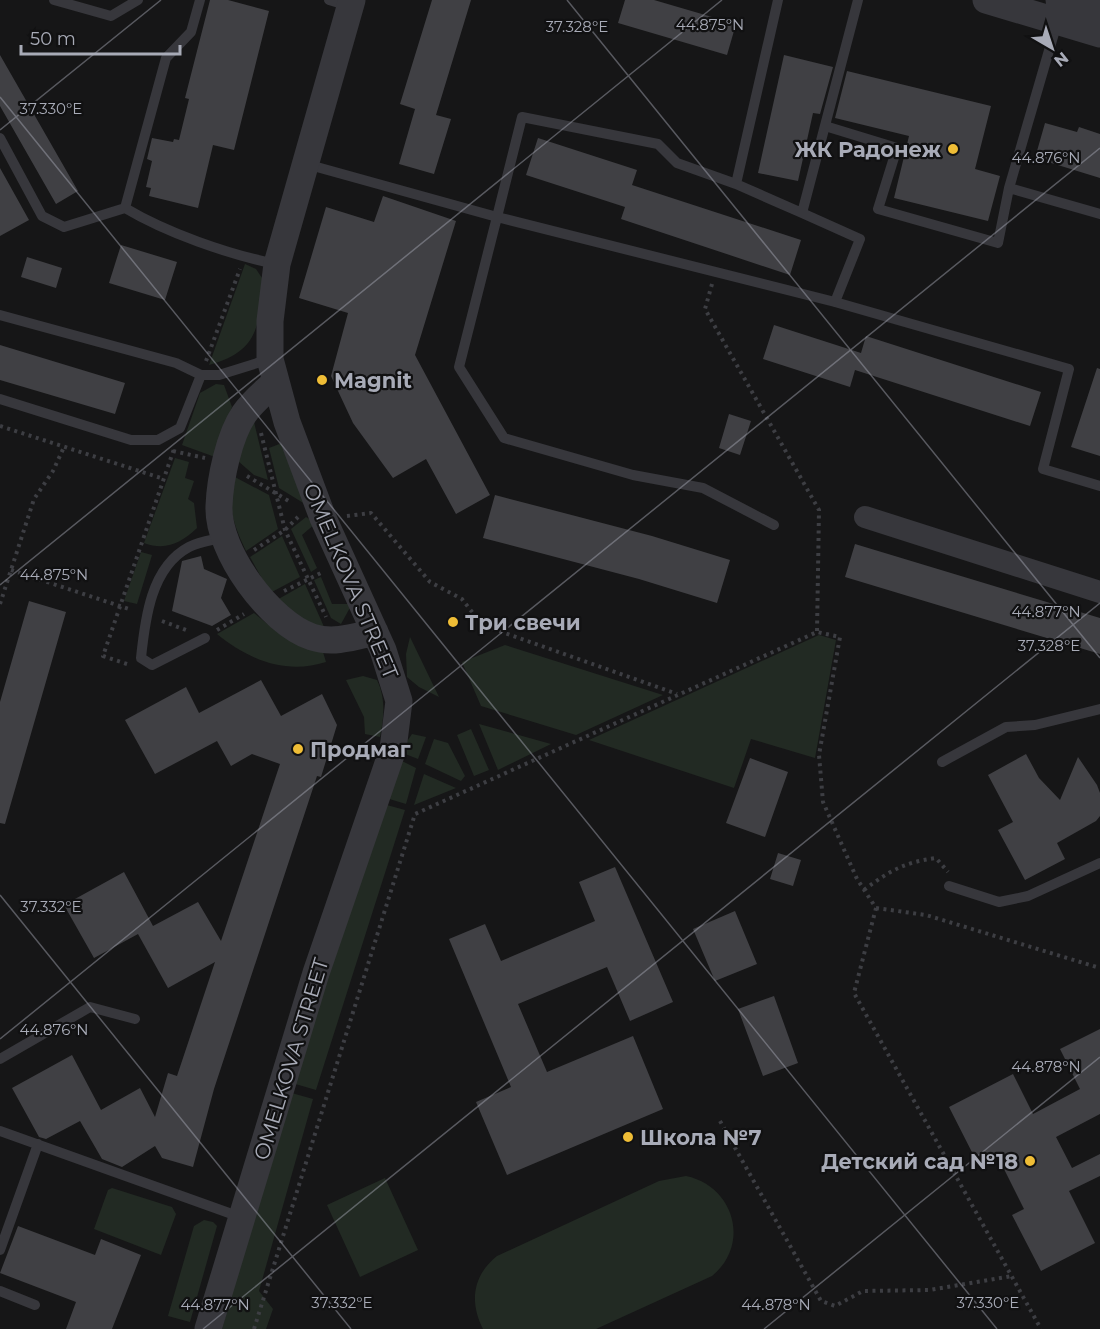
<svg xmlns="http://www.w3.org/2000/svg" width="1100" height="1329" font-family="Montserrat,sans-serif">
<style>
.green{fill:#222a23}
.building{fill:#404044}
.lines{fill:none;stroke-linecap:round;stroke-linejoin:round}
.path{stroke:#3d3e43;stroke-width:4;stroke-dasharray:3 4.5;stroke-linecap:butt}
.service{stroke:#37373c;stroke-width:10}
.minor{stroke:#37373c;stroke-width:22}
.tertiary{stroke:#37373c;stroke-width:27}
.ticks{fill:none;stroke:#a8abb7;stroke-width:1.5;stroke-opacity:0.45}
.poi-dot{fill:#efbd36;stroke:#111112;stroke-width:2}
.labels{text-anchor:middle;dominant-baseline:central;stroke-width:4.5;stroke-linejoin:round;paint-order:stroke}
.poi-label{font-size:21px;font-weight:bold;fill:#a8abb7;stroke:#111112;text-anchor:start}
.street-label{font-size:21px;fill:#a8abb7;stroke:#111112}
.ticks-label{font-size:15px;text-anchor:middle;fill:#a8abb7;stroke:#111112;stroke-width:4.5;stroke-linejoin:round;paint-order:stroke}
</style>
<rect width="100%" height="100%" fill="#161617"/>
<!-- green -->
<path class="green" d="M245,264l11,5 8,12c-6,46 -5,70 -55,84z
M216,384l8,1 8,22 -17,50 -33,-12 18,-52z
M254,422l14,58 -14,-5 -16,-14 3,-18z
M282,443l23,61 -26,-16 -10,-40z
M175,458l14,4 -4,16 9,3 -6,18 6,4 3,25c-16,15 -31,23 -53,15z
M233,476l36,19 9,34 -32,22c-14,-30 -18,-43 -13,-75z
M306,517l10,6 -14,12 15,33 -6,4 -20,-43z
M282,536l18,41 -30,16 -20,-36z
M141,552l11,3 -15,49 -13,-3z
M321,577l11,27h20l-11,20 -10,-6 -17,-38z
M305,584l20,45h-8l-42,-28z
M254,613l27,22 42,17 3,10c-40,13 -77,-2 -109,-28z
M819,635l17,5 -21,118 -64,-19 -17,49 -145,-48z
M410,637l29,60 -20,-10 -12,-10 -1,-23z
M505,645l158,50 -87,40 -95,-29 -19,-44z
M363,676l14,4c9,19 7,37 3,57l-15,-3 -1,-17 -18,-37z
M479,724l72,20 -53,26z
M471,729l18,41 -15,6 -17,-41z
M412,734l14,3 -8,22 -18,-7z
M434,739l14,4 17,33 -4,5 -36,-17z
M398,759l18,9 -10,36 -20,-6z
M424,774l32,14 -42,17z
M383,804l22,6 -89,280 -24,-7z
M288,1092l25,7 -54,192 14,18 -7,20h-44z
M686,1176c48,10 65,68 26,100l-116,53h-113c-14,-27 -10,-54 14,-73l162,-75z
M385,1178l33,72 -58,27 -33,-72z
M112,1188l60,19 4,7 -15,41 -67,-26 14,-39z
M204,1220l9,2 4,4 -27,96 -22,-6 26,-90z"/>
<!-- building -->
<path class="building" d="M210,0h18l41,11 -35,139 -21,-5 -15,63 -49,-12 2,-8 -5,-1 6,-26 -5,-2 5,-21 21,4 1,-3 5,1 10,-41 -4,-1z
M432,0h39l-35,115 15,4 -17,55 -35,-10 16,-55 -15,-5z
M625,0h29l82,24 -9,31 -109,-32z
M0,55l78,136 -22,13 -56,-98z
M784,55l49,12 -13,47 -7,-1 -15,68 -40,-8z
M847,71l144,35 -16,63 25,7 -12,45 -94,-23 15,-62 -74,-18z
M1045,123l32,9 2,-5 21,7v44l-65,-20z
M538,138l99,32 -5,15 169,55 -11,35 -169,-56 4,-12 -99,-32z
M0,168l29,52 -29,16z
M383,196l73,25 -41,134 75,140 -34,19 -30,-55 -33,19 -40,-55 -22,-47 17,-63 -49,-15 27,-91 48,15z
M121,245l56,17 -12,38 -56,-17z
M27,257l35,11 -6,20 -35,-11z
M774,325l87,28 5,-17 175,56 -11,34 -175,-56 -5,17 -87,-28z
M0,345l125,38 -10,31 -115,-34z
M1097,368l3,1v87l-29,-9z
M729,414l22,7 -11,34 -21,-7z
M495,495l157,41 78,24 -13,43 -78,-24 -156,-41z
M855,544l245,74v36l-255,-77z
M201,556l3,13 23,10 -6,19 10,17 -19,11 -40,-15 10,-50z
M29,601l37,11 -61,212 -5,-1v-121z
M261,680l20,36 41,-22 15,31 -16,52 -4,-1 -103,313 -21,78 -31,-9 -7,-12 -33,21 -20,-8 -22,-38 -34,18 -7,-2 -27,-49 60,-33 29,55 39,-22 15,29 13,-44 9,3 38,-114 -47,26 -30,-54 -44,24 -30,-53 60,-33 29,54 45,-24 23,39 59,-177 -28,-10 -21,12 -14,-25 -62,33 -30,-54 61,-33 13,26z
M1026,754l13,24 21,22 18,-43 19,28 3,8v23l-4,5 -39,22 8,16 -40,21 -27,-50 15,-8 -25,-47z
M750,758l38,14 -23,65 -39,-14z
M778,853l23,7 -8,26 -23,-7z
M615,867l58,135 -43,19 -23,-54 -89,37 29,68 86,-36 30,73 -156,66 -31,-73 35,-15 -62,-148 36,-15 16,37 94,-40 -16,-39z
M735,911l22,53 -42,17 -22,-52z
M774,996l24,67 -35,13 -25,-67z
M1100,1029v85l-44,23 16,31 28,-14v22l-31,15 26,52 -54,28 -29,-56 12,-6 -26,-52 -19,9 -30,-59 64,-33 20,40 47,-25 -20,-40z
M18,1226l77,29 6,-16 40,16 -29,74h-46l10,-27 -76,-29z"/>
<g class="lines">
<!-- path -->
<path class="path" d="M712,284l-7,25 114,201 -2,122
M206,361l34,-92
M0,426l164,53
M261,433l24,97 41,87
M173,451l32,7
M247,476l45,27
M347,516l24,-3 59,69 32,17 20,26 195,69
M254,550l31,-20 13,-13
M11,570l121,40
M284,591l39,-19
M0,604l34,-105 19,-28 11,-24
M162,621l24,9
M217,630l27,-16
M127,664l-24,-8 71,-207
M864,890c25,-19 41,-28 72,-32l12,14
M876,908l50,7 174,53
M720,1121l101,180 14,5 28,-15 67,-1 82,-14
M254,1329l161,-515 402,-182 23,5 -21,118 4,47 34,77 19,29 -22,85 187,336"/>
<!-- service -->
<path class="service" d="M54,0l57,16 27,-16
M200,0l-9,32 -25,26 -41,150c42,25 102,46 151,56
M329,0l20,6
M778,0l-42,184 66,29 56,-213
M825,126l72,22 -19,61 120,34 11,-55 48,-165
M0,138l42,78 22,11 61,-19
M306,164l191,53 25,-100 136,27 19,19 59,21
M1009,188l91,26
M802,213l58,26 -25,63
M0,315l176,48 25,12h18l51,-16
M0,399l131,41h27l22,-12 21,-53
M774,525l-71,-37 -70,-13 -129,-37 -45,-71 38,-150 338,85 234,67 -26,100 57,17
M205,638l-53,27 -11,-7c4,-39 10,-91 48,-111 11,-6 25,-7 36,-10
M942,762l64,-35 29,-2 65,-16
M949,886l50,16 29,-6 72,-33
M0,1059l90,-52 45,12
M0,1131l243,87
M0,1250l38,-106
M0,1291l35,14"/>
<!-- minor -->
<path class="minor" d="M865,517l235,75"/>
<!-- tertiary -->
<path class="tertiary" d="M986,0l114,34
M1059,0l41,12
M276,381c-10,10 -24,21 -32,33 -15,22 -24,65 -25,92 -2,45 51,117 93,131 21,7 42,0 63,-5
M208,1329l108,-356 77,-224 6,-48 -16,-51 -60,-132 -36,-96 -17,-63v-38l7,-57 75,-264"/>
</g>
<!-- ticks -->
<path class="ticks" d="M567,0l533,658M0,97l997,1232M0,130l161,-130M0,585l722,-585M0,895l351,434M0,1039l1100,-891M203,1329l897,-726M764,1329l336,-272"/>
<!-- markers -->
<g class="poi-dot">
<circle cx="953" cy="149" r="6"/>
<circle cx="322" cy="380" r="6"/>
<circle cx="453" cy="622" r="6"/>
<circle cx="298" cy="749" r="6"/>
<circle cx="628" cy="1137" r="6"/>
<circle cx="1030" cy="1161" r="6"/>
</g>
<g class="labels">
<!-- poi labels -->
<g class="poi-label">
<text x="941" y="149" text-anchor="end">ЖК Радонеж</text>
<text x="334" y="380">Magnit</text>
<text x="465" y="622">Три свечи</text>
<text x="310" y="749">Продмаг</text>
<text x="640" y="1137">Школа №7</text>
<text x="1018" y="1161" text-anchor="end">Детский сад №18</text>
</g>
<!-- street labels -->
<g class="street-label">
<text transform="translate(351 581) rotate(67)">OMELKOVA STREET</text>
<text transform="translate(291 1059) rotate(-73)">OMELKOVA STREET</text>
</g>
</g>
<g class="ticks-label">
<text x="710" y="30">44.875°N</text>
<text x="577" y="32">37.328°E</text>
<text x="51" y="114">37.330°E</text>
<text x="1046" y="163">44.876°N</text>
<text x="54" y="580">44.875°N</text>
<text x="1046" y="617">44.877°N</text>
<text x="1049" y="651">37.328°E</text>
<text x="51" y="912">37.332°E</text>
<text x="54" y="1035">44.876°N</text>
<text x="1046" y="1072">44.878°N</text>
<text x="342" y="1308">37.332°E</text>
<text x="988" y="1308">37.330°E</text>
<text x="215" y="1310">44.877°N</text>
<text x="776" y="1310">44.878°N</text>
</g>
<!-- north arrow -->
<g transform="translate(1052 48) rotate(141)" stroke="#111112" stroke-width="4.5" paint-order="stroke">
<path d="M0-4.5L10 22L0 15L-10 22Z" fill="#a8abb7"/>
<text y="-9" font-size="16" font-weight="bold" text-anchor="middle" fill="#a8abb7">N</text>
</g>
<!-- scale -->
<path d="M21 45v9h159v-9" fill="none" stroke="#a8abb7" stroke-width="3"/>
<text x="30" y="45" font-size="18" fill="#a8abb7" stroke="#111112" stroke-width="4.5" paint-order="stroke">50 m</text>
</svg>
